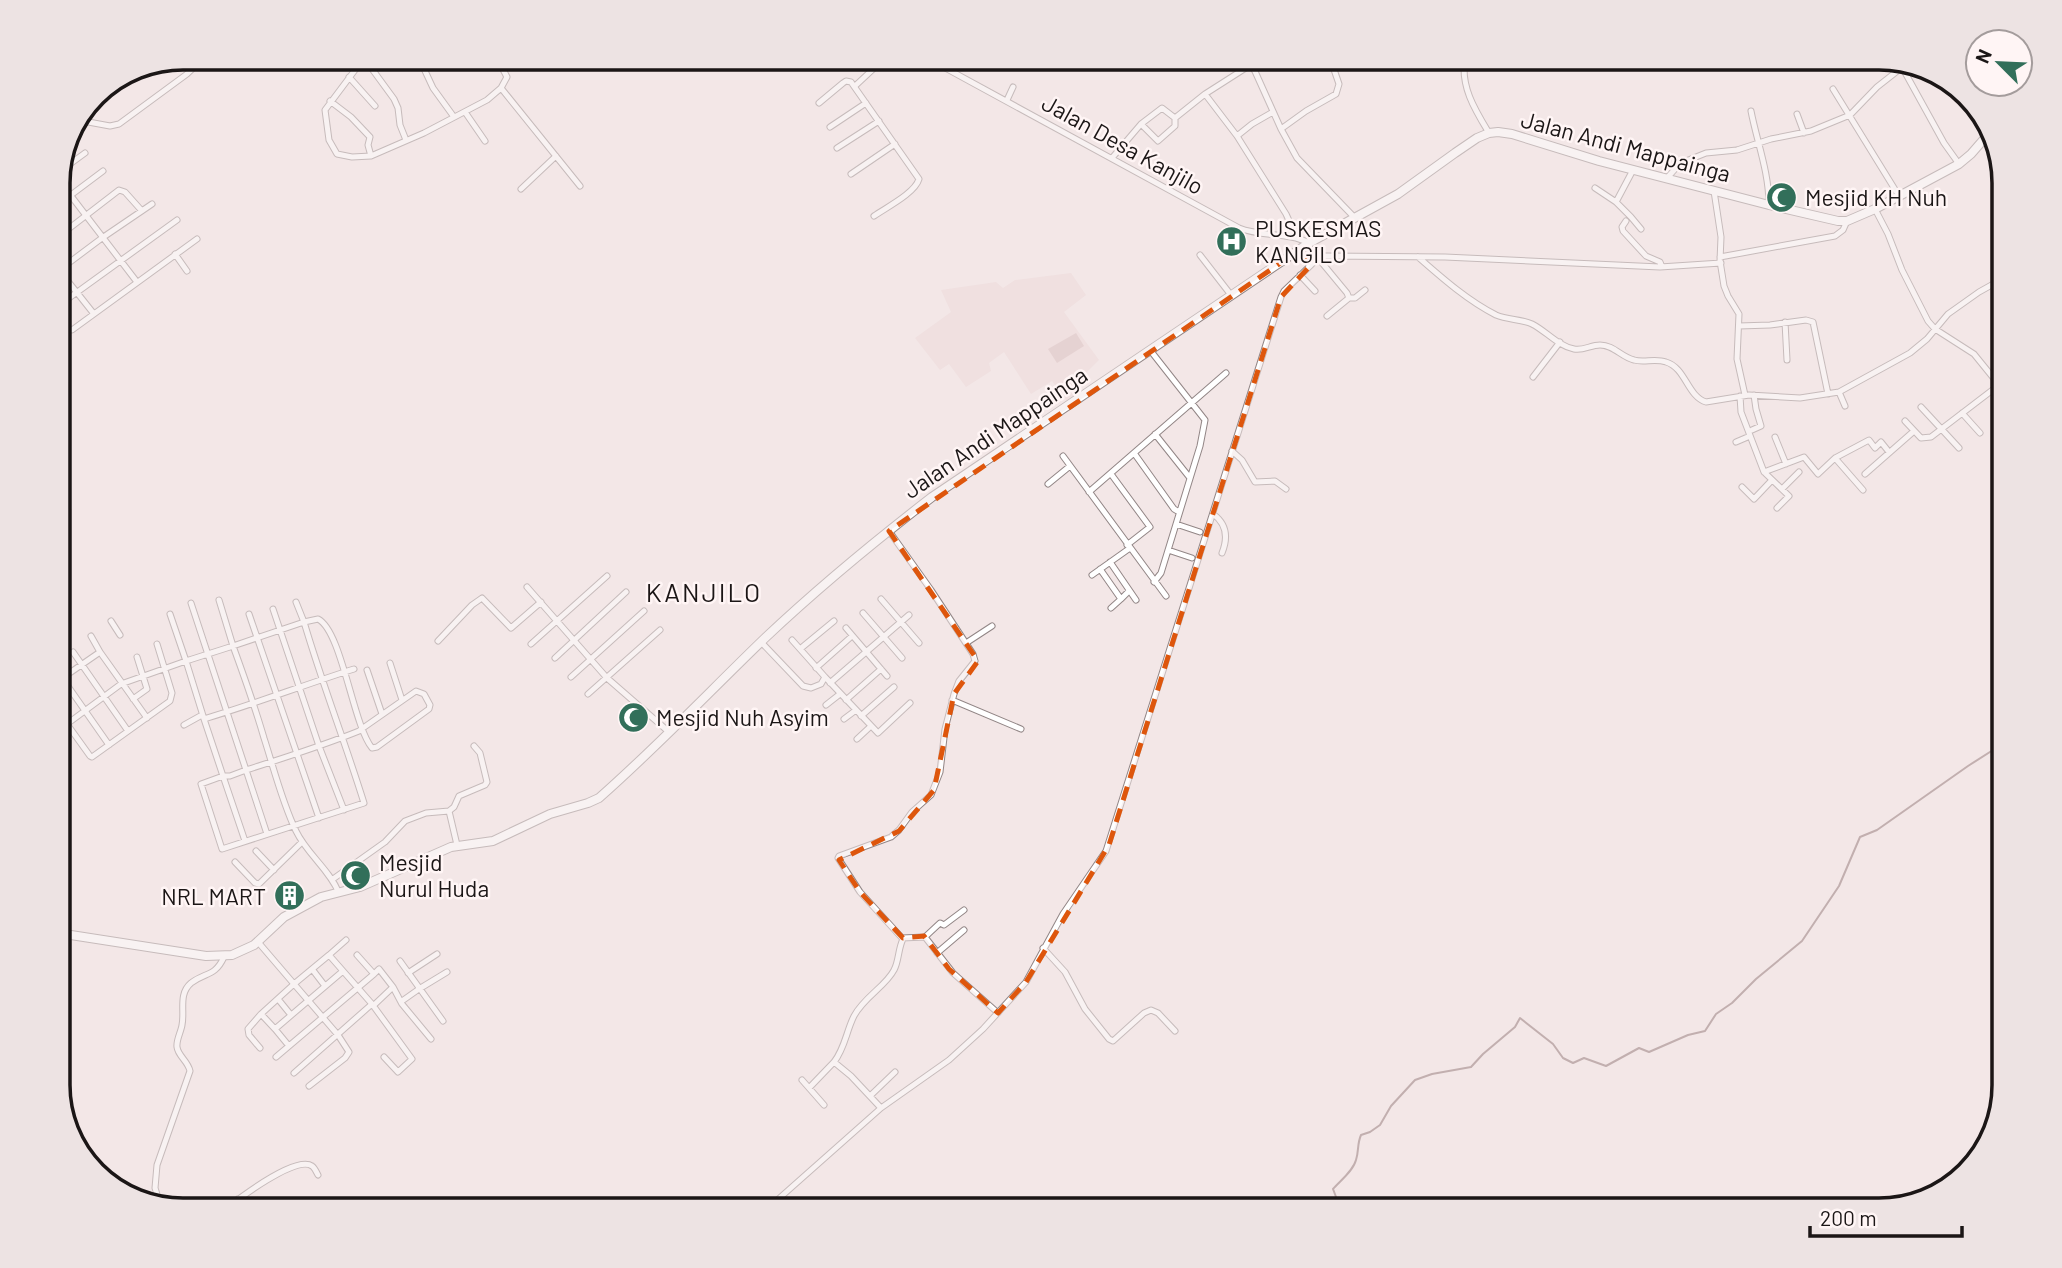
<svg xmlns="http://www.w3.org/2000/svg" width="2062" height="1268" font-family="Barlow,sans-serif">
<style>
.built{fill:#edd7d7}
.green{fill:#d6b8b8}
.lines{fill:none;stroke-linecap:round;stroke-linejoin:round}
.stream{stroke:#886b6b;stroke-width:2}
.minor-casing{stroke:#928686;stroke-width:7}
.primary-casing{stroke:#928686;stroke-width:10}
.minor{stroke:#fff;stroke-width:5}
.primary{stroke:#fff;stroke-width:8}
.marked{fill:none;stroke:#de560c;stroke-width:5;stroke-dasharray:14 9;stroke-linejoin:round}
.labels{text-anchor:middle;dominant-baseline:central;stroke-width:5;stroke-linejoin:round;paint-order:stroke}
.street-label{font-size:23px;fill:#1b1616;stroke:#fff5f5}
.poi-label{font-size:23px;fill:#1b1616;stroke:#fff5f5;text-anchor:start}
.quarter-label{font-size:26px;letter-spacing:2px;fill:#1b1616;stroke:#fff5f5}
.rim{fill:none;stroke:#1b1616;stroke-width:3.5}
</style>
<rect width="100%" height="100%" fill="#f3e7e7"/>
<!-- built -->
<path class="built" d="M1071,273l15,22 -22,17 35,48 -24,24 6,8 -14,9 -15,-20 -21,13 -27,-42 -15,11 2,8 -25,16 -17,-23 -9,6 -25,-32 36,-26 -10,-22 55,-8 7,6 12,-8z"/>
<!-- green -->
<path class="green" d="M1076,333l8,13 -27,17 -9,-14z"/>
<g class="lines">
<!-- stream -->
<path class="stream" d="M1341,1210l-8,-21c8,-9 20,-18 23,-29 3,-9 1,-16 5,-25l9,-3 10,-7 11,-19 24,-26 17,-6 39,-7 12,-13 32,-27 5,-9 33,26 10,14 10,5 11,-5 22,8 33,-18 10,4 39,-17 17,-4 11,-17 16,-11 24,-24 46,-38 37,-55 21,-49 17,-7 91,-64 36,-23"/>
<defs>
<path id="minor" d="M364,58l-39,52 4,30 8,14 15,3 19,-1 53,-23 63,-33 14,-12 6,-11 -10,-19
M364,58l30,41 4,9 2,17 6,15
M419,58l14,30 21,29
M927,58l312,170c22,9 49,4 70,15
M1249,58l32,71 16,29 57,59
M1465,58c-5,28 10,52 24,75
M1252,64l-47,30 32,42 49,78 5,11v12
M455,66l13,-8
M1902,67l42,76 15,21
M1254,70l21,-12
M349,77l26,29
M855,86l30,-28
M501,88l79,98
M1833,89l66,107
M1007,100l6,-13
M330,101l21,16 19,20 -2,8 3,11
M819,103l24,-20 3,-2 5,1 68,97c-4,14 -32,28 -45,37
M1751,111c6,31 18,61 18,94
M465,112l20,29
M1797,114l7,19
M1175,118l30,-24
M83,121l27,5 9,-2 68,-50 17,-16
M830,127l36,-24
M1281,129l25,-18 30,-17 3,-10 -9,-26
M1237,136l15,-12 21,-12
M837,148l42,-27
M1112,158l29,-34 21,-16 13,10v8l-17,15 -17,-17
M1633,170l-17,32 15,15 10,12
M59,172l26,-19
M851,174l44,-30
M1667,178l9,-10 10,-7 20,-8 31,-3 34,-11 40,-8 39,-16 27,-28 28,-22
M58,179l79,103
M1595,188l21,14
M521,189l35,-33
M1714,191l7,46 -1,24 4,25 4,10 11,18 -2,45 8,36
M71,195l32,-24
M1875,209l13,25 14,36 26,51 7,8 39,25 30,37
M1626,221l-4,6 1,4 23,25 14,6 2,5
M58,224l6,8
M58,237l61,-47 6,2 17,19
M175,254l12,17
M1200,255l31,40
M1418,257c24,21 50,44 78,58 12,5 25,4 36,9 14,7 26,22 42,25 9,2 17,-4 26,-4 14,0 21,12 34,15 10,3 21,-2 32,2 20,6 21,34 40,40l43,-7 51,3 39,-6 71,-39 17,-14 21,-25 31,-22 25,-14
M1720,257l115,-21 8,-6 4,-9
M1318,258l29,35 2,5 -22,18
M1310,266l8,-8 8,-2 119,1 215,10 61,-4
M59,270l35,44
M58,271l44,-33 50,-34
M1300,275l15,16
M1349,298h6l10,-8
M58,306l119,-86
M58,320l8,10h6l125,-91
M1785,322l2,38
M1739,326l31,-1 36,-5 7,2 15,72
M1150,350l55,70 -5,26 -39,127 -7,9
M1533,377l27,-35
M1839,392l6,14
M1740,396l1,16 23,60 25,24 -12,12
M1921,407l38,41
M1962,413l18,20
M1905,421l16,17 10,-1 68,-52
M1752,430l9,-4 -5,-17 -2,-14
M1155,434l35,44
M1775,437l11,27
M1736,442l14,-6
M1232,451l10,9 13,22 20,-1 11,8
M1134,453l40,56 5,3
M1063,456l103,140
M1835,458l34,-18 6,8 6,-6 8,10
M1764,472l40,-15 14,17 17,-16 28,32
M1111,474l39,53 -23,18
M1865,474l49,-43
M1048,484l22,-18
M1742,487l12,12 18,-19
M1782,489l17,-17
M1089,492l137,-119
M1213,514c14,10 15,24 9,39
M1176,524l24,8
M889,531l42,59 42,64 2,7 -16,20 -5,13 -9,35 -5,43 -9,23 -19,17 -13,18 -8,7 -52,19 -1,2 22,34 42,46 23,-1 28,36 45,40
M1168,550l24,8
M1110,562l26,38
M1100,569l21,30 8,-8
M1092,575l38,-27
M527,587l80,91 62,54
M881,599l38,44
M219,600l14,46 71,-24 -8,-20
M191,603l55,167c38,-12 76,-24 113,-39l4,-3 53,-37 8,3 6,11 -1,4 -52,38 -5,1c-19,-23 -30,-117 -54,-129l-14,3c18,61 41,120 60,181l-142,46 -21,-65 22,-8 22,65
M1111,608l10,-9
M273,609l46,137 25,64
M863,613l39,45
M249,614l70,204
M111,621l9,14
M846,628l41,48
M91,636l9,16
M438,641l34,-36 10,-7 29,30 30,-26
M761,642l42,44 8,2 10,-4 4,-7 -33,-37
M966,643l26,-17
M531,644l76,-68
M800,649l34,-28
M73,652l55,79
M555,658l71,-66
M390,663l12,37
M816,668l36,-32
M367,670l15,44
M58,672l51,73
M571,677l73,-66
M825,677l53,56 32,-30
M58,681l42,-29 47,66
M830,683l79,-68
M588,694l72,-64
M133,699l14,-10 -10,-32
M846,700l35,-31
M952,700l69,29
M826,705l14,-11
M58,710l9,14 54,-40 65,-23 -16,-47
M861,716l33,-29
M204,719l19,57h7l16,-6 21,64
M844,719l12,-9
M184,725l18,-10
M58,731l9,-7 23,32 2,1 78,-56 2,-8 -15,-49
M857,739l14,-13
M58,747l6,9
M449,811l5,-4 5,-11 26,-11 2,-3 -7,-29 -6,-7
M58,848l3,4
M256,851l18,19
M235,862l20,21 4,1 43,-42
M333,879l52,-37 20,-21 21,-8 23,-2 8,34
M339,893c-10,-24 -32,-39 -43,-62 -14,-29 -22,-62 -32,-93 -9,-31 -20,-62 -31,-92l-47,15 18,58c50,-15 100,-34 150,-50
M925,937l15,-14 4,2 20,-15
M258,942l36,42 35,-29 43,49 -78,69
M1043,948l22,24 20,37 24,30 4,2 31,-28 7,-3 7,3 17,18
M937,953l27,-23
M329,955l17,-15
M400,961l43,60
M312,969l13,17
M408,973l29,-19
M393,987l9,17 29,35
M278,999l13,16
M402,1001l17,-12 28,-17
M372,1004l40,55 -14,13 -14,-15
M373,1006l20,-19 -14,-18 -5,5
M261,1014l14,15 68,-58
M275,1029l14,17
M260,1048l-11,-13 -1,-6 13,-15 33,-30 44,51 11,17 -4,6 -36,28
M276,1057l98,-83 -17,-19
M834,1062c11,-14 12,-30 20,-46 10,-19 32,-30 40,-46 5,-9 4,-21 9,-31
M802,1080l22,25
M809,1088l25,-26 17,14 30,32
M870,1096l25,-24
M238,1199l11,11
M160,1204l-5,-16 2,-23 33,-94c-2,-10 -12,-15 -13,-24 -1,-7 4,-15 5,-22 3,-14 -4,-31 9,-42 14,-11 24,-6 33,-26
M224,1210c13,-10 72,-55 88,-44 2,1 5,7 6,9
M766,1210l115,-102 68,-48 34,-31 43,-47 37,-68 43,-63 175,-554 3,-6 26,-25 -12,-15"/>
<path id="primary" d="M58,933l148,23 26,-1 22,-10 30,-28 37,-20 39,-10 91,-40 42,-6 57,-27 38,-11 11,-5c58,-51 111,-107 166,-160 53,-50 110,-97 167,-141l377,-254 89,-49 57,-41 22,-15 12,-5 9,-1 14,2 87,27 170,44 69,16h9l28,-12 84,-45 12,-10 20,-23"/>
</defs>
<!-- minor casing -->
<use href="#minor" class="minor-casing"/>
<!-- primary casing -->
<use href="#primary" class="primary-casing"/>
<!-- minor -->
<use href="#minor" class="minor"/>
<!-- primary -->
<use href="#primary" class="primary"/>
</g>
<!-- marked area -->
<path d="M0 0H2062V1268H0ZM1298,251l12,15 -29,31 -172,548 -83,137 -28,31 -49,-44 -25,-33 -21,2 -43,-46 -21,-32 60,-29 35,-41 20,-96 24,-33 -89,-130z" fill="#f3e7e7" fill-opacity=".55" fill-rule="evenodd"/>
<path class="marked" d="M1298,251l12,15 -29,31 -172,548 -83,137 -28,31 -49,-44 -25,-33 -21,2 -43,-46 -21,-32 60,-29 35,-41 20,-96 24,-33 -89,-130z"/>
<!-- icons -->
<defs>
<symbol id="mosque-disc" viewBox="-11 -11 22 22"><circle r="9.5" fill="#326f5a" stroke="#fff5f5"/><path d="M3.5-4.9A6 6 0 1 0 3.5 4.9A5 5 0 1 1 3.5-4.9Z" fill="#fff"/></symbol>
<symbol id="hospital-disc" viewBox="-11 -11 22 22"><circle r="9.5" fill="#326f5a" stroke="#fff5f5"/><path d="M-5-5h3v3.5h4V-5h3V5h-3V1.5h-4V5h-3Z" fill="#fff"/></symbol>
<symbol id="building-disc" viewBox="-11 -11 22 22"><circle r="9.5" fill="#326f5a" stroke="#fff5f5"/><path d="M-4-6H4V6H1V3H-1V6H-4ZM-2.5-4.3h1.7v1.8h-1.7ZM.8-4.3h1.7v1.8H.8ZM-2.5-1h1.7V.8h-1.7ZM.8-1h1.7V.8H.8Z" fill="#fff"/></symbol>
</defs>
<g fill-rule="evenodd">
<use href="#mosque-disc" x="1764" y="180" width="35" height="35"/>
<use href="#hospital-disc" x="1214" y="224" width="35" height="35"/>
<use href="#mosque-disc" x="616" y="700" width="35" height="35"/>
<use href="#mosque-disc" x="338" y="858" width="35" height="35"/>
<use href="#building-disc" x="272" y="878" width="35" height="35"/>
</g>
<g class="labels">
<!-- street labels -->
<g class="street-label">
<text transform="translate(1123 144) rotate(29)">Jalan Desa Kanjilo</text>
<text transform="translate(1626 146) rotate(15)">Jalan Andi Mappainga</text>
<text transform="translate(995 432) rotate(-34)">Jalan Andi Mappainga</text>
</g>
<!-- poi labels -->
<g class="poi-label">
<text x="1805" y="197">Mesjid KH Nuh</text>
<text x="1255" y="228">PUSKESMAS<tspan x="1255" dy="26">KANGILO</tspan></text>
<text x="656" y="717">Mesjid Nuh Asyim</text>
<text x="379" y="862">Mesjid<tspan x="379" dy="26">Nurul Huda</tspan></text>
<text x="266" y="896" text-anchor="end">NRL MART</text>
</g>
<!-- quarter labels -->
<g class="quarter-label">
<text x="704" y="591">KANJILO</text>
</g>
</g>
<!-- crop -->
<path d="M0 0H2062V1268H0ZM183 70H1879A113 113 0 0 1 1992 183V1085A113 113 0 0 1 1879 1198H183A113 113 0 0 1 70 1085V183A113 113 0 0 1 183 70Z" fill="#ede3e3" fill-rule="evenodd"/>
<path class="rim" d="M183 70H1879A113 113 0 0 1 1992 183V1085A113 113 0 0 1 1879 1198H183A113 113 0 0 1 70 1085V183A113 113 0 0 1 183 70Z"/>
<!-- north arrow -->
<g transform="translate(1999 63) rotate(294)"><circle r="33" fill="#fff5f5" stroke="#a49c9c" stroke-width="2"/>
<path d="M0-5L12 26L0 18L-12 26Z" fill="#326f5a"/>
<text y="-10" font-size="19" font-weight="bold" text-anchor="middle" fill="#1b1616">N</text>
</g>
<!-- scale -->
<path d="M1810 1226v10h152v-10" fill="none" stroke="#1b1616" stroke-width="3.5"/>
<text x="1820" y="1226" font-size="21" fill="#1b1616" stroke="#fff5f5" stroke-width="5" paint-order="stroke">200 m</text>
</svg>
